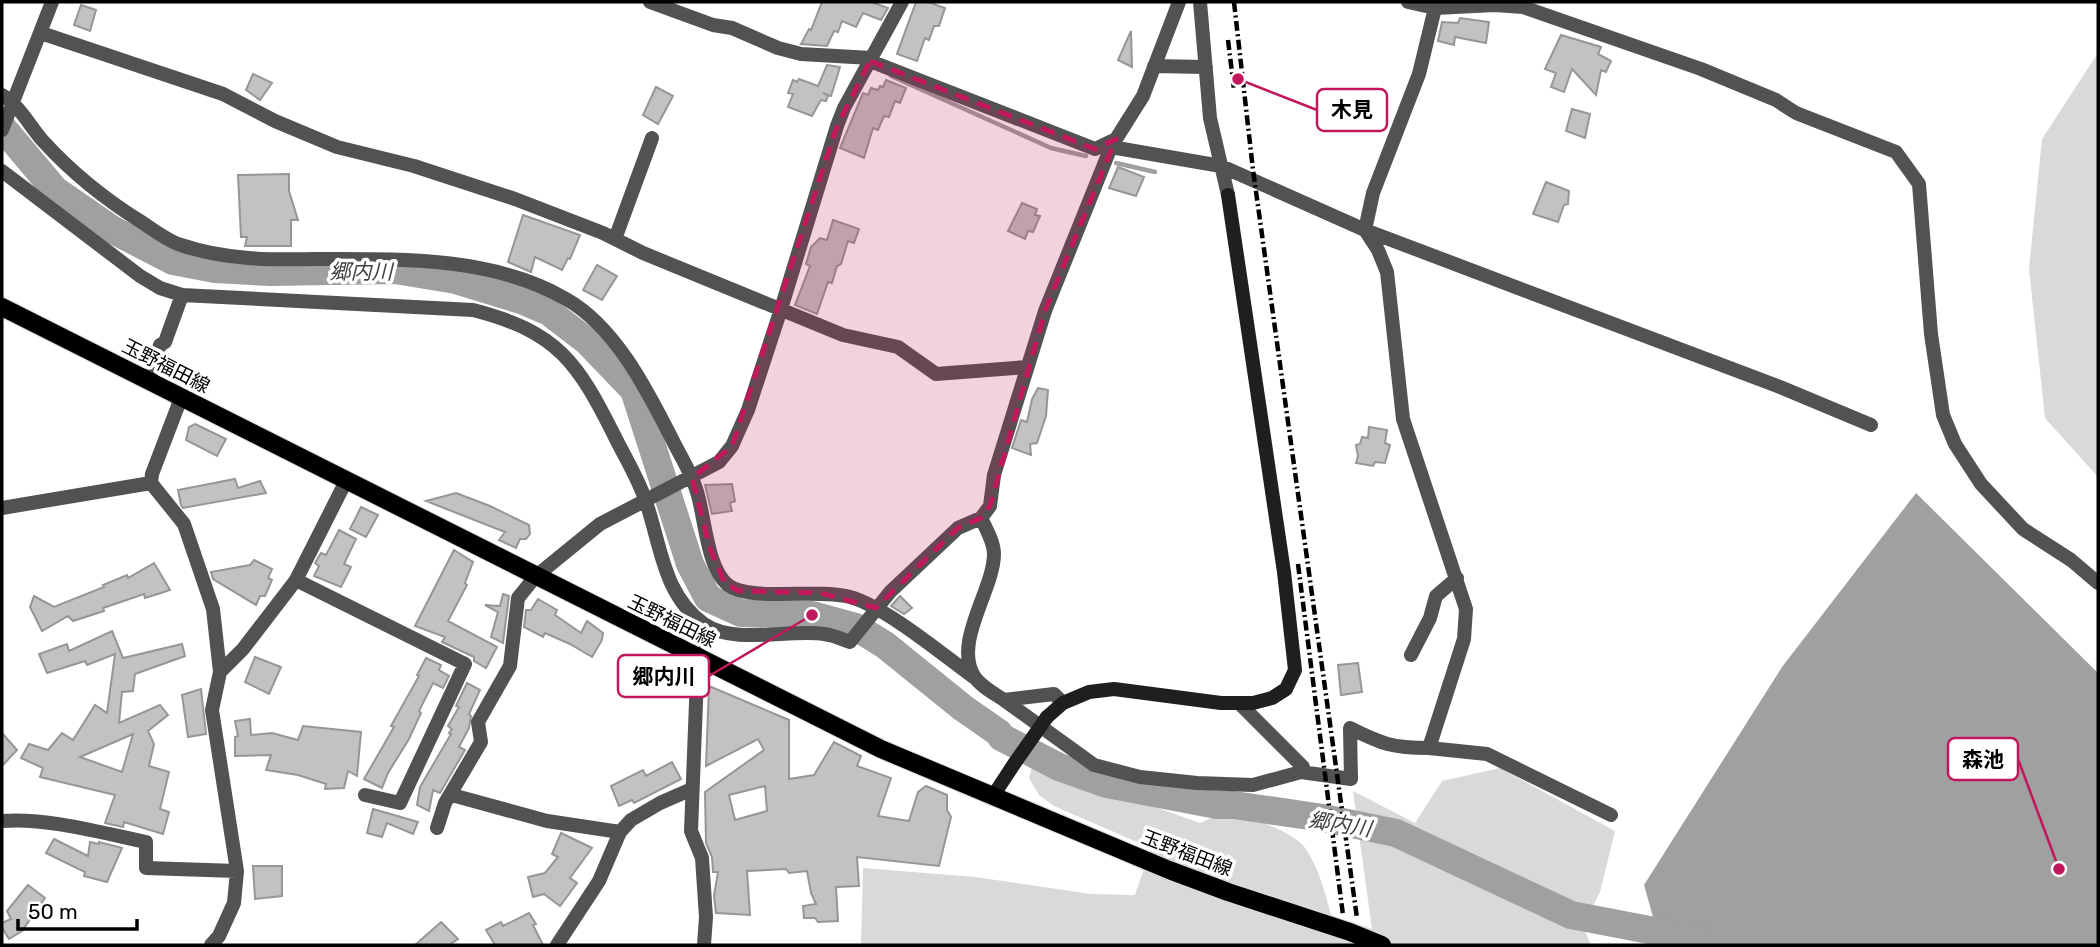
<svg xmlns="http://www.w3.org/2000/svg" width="2100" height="947" font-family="Rubik,'Noto Sans JP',sans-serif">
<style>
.green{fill:#d9d9d9}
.water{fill:#a0a0a0}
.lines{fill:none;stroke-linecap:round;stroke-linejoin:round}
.stream{stroke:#a0a0a0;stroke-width:4.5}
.river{stroke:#a0a0a0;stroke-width:28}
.building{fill:#c2c2c2;stroke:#969696;stroke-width:2;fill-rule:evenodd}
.primary-casing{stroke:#dbdbdb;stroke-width:20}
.street{stroke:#525252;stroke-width:14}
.secondary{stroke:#1f1f1f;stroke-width:14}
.primary{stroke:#000;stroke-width:18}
.rail{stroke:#000;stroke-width:4.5;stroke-dasharray:10 3.5 2 3.5;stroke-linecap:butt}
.secondary-bridge{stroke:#1f1f1f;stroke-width:14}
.marked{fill:#c2185b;fill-opacity:0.2;stroke:#c2185b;stroke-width:5;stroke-dasharray:14 9;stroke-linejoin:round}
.labels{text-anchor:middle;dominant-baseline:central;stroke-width:7;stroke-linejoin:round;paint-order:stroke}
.street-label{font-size:19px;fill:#000;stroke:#fff}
.water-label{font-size:21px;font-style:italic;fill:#414141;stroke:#fff}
.leader{fill:none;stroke:#c2185b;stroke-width:2.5}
.callout-dot{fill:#c2185b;stroke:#fff;stroke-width:2.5}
.callout{fill:#fff;stroke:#c2185b;stroke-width:2.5}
.callout-label{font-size:21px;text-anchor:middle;font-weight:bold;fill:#000}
</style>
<rect width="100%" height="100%" fill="#fff"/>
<!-- green -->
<path class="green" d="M2098,53v424l-53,-59 -16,-149 13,-130z
M1033,764l167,59c8,-3 18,-9 26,-9 20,0 68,18 80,35 13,20 19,43 25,66l41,14 -19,-138 62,32 27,-42 58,-13 115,63 -15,61 -17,34 8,19h-730l2,-77 112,9 116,17 44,1 16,-47 -97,-42 -15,-11 -10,-17z"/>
<!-- water -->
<path class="water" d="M1916,493l182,180v272h-437l-17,-60 138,-218z"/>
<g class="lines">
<!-- stream -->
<path class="stream" d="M891,76l160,72 35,8
M1116,163l39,9"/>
<!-- river -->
<path class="river" d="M2,127l53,63 58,40 60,31 42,8 55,3 125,-2 61,10 65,20 28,12 39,30 46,48 56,174 18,34 33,15 71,2 44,12 29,18 78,63 36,25 2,4 58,30 48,17 110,21h17l89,13 73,15 175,82 115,22 8,-2"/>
</g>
<!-- building -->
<path class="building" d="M822,2h49l17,6 -7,12 -18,-7 -7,14 -14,-6 -4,11 -4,-1 -7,15 -26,-2 8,-15 2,1z
M916,2h12l17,6 -6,18h-5l-5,14 -4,-2 -8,23 -20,-7z
M81,5l15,5 -6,21 -16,-6z
M1460,18l29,4 -3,21 -31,-6 -1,8 -16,-4 4,-19 16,1z
M1131,31l1,36 -14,-7z
M1561,35l40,12 -3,7 13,7 -5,11 -5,-2 -5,25 -24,-26 -8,23 -13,-5 5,-14 -11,-4z
M827,65l13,2 -9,29 -8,-3 5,3 -2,5 -5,-1 -9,16 -24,-9 5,-13 -5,-1 5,-13 4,2 2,-3 19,7z
M253,74l19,9 -12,17 -14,-10z
M886,80l20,8 -6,15 -5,-2 -6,16 -5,-1 -6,14 -5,-2 -9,30 -24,-10 23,-55 5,2 3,-7 7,2 2,-4 3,1z
M656,87l17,9 -15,28 -15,-9z
M1572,109l18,5 -5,24 -19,-7z
M1118,167l26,10 -8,19 -27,-8z
M289,174v17l9,29h-7v26h-46l2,-9h-6l-3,-62z
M1546,182l23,9 -1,13 -4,1 -6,17 -25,-8z
M1022,203l15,6 -2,6 5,1 -7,16 -5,-1 -3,8 -17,-8z
M523,215l57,20 -10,24 -2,-1 -6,12 -27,-13 -4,15 -23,-10z
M833,220l26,9 -5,14 -6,-2 -7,23 -4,2 -5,17 -4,-1 -11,32 -22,-9 15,-39 -4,-2 5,-17 9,-9 7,2z
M597,265l20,11 -15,24 -19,-10z
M1038,388l10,2 -2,26 -9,27 -7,1 1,11 -19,-7 9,-28 6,2 5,-23z
M195,424l31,15 -9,17 -31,-16 3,-13z
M1369,427l18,3 -2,13 5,2 -5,18 -10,-1 -2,4 -17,-3 2,-7 -2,-11 4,-1 2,-7 6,1z
M235,479l3,9 22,-7 6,12 -83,15 -2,-3 -3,-15z
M732,484l3,17 -5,2 2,8 -20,3 -7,-29z
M456,493l34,13 39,19 1,9 -4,5h-6l-4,9 -17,-8 6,-8 -79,-31z
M361,507l17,8 -12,22 -16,-8z
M339,530l17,9 -12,25 7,3 -10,20 -27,-11 5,-10 -4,-3 6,-10 5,2z
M454,550l19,12 -8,21 2,2 -19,36 49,26 -11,21 -12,-7v-4l-32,-15 3,-5 -30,-11z
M254,560l18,9 -4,9 4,2 -7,16h-5l-4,9 -43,-26 -2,-7 39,-7z
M154,563l16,27 -9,3 -16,5 -1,-4 -41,14 1,3 -31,10 -5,-5 -26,15 -12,-24 4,-11 20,11 50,-20 -1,-2 24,-10 1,3z
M503,594l6,2 -6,47 -12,-6 7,-25 -13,-7 15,1z
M900,596l12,12 -8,6 -13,-8z
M538,599l19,11 -2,5 26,18 6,-12 16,12 -1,7 -10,17 -22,-13 -25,-11 -2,4 -19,-10 2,-17h5z
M112,631l11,27 59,-14 3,12 -50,18 -2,17 -11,1 -3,31 41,-18 8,10 -20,16 6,13 -5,22 20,6 -9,37 9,3 -6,22 -39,-12 -1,5 -18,-4 10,-28 -75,-18 3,-9 -22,-10 8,-14 19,6 14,-17 11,7 22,-35 12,8 8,-59 -28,11 -2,-4 -38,12 -8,-19 28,-10 2,7zM133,734l-11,38 -42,-15z
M255,657l26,10 -12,27 -24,-12z
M426,658l15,7 -2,5 10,6 -6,12 -10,-5 -14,28 2,2 -12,26 -21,34 -6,15 -18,-9 30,-52 -3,-1 28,-50 -2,-1z
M1358,663l4,29 -21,3 -3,-30z
M467,683l13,7 -11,24 2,2 -2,12 -10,19 6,3 -25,43 -7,-3 -4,21 -12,-6 3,-18 31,-53 -2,-1 3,-4 -4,-3 11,-19 -3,-1z
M709,686l80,34v59l25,-4 20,-33 27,14 -4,10 34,12 -13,38 31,5 9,-29 8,-6 21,9v15l4,7 -12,49 -82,-9 2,29 -23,1 2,34 -20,1 -3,-4h-11l-1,-12 13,-2 -5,-11 -4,-22 -18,2 -3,-4 -39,2 3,44 -34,-2 -2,-17 4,-24h-5l-1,-15 -6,-14 -1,-51 59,-42 -6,-11 -52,27zM765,786l2,25 -32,9 -6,-25z
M201,689l5,45 -18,3 -6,-42z
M250,719l1,16 21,-2 26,7 5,-14 58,6 -4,44 -9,-5 -4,17 -19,1 1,-5 -28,-9 -32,-5 5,-15 -36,1v-19l3,-1 -3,-15z
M2,733l15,17 -15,16z
M672,762l9,17 -47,24 -2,-3 -13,6 -8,-20 32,-16 3,6z
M373,809l45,13 -5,12 -26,-11 -5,14 -15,-4z
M561,833l31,15 -22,30 7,5 -17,23 -16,-12 -11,3 -5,-20 17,-4 13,-16 -6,-3z
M54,839l34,17 2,-14 9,2v-2l23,6 -15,34 -23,-6 1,-4 -39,-19z
M253,866h29v30l-27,3z
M28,885l17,13 -23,33 -13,8 -7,-11v-5l9,-4 -4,-8z
M529,913l7,11 -3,1 10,20h-48l-9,-15 15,-8 2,4z
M441,922l17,17 -9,6h-34z"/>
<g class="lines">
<defs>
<path id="primary" d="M2,307l879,442 288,121 59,22 122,40 32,13"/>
</defs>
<!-- primary casing -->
<use href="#primary" class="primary-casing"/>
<!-- street -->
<path class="street" d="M650,2l63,23 19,3 46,20 23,6 70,4
M1200,2l10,116 18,77
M1408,2l27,6 60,-3 28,2 178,62 75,31 20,13 100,39 23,32 12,150 12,81 12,29 26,40 42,45 48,31 27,23
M1435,8l-16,66 -46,119 -8,37 13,20 9,22 16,147 63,190 -2,30 -35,109 58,6 124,61
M41,33l182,61 52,27 62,26 77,19 101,33 88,34 40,20 200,82 55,12 38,27 91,-7
M870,61l225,88 21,-10
M1154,66l52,1
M2,95c18,11 27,30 41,46 30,33 63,59 100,82 12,8 25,18 38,22 44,15 90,15 136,14 82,0 175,-3 249,40 50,28 82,93 107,142 8,16 19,33 24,51 8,25 10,77 31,93 22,17 89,3 122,12 36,10 93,58 125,81
M2,130l50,-128
M1111,147l110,19 144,64 415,157 91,38
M2,171l138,105 20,12 22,7 291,15c86,22 105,53 143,129 10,20 23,41 30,63 15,43 17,93 58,122 30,21 85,5 120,10 9,1 18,5 26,8l40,-50 68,-64 23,-10 9,-12 4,-31 51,-164 66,-164 32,-51 36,-94
M615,239l37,-101
M149,381l11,-36 5,-3 17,-47
M181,398l-29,76 -1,9 33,41 29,85 7,63 -8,38 25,161 -3,32 -15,33 -8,9
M2,508l149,-25
M981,518c5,11 13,24 13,36 0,35 -41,88 -20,122 6,10 21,18 30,24l50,-6 9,9
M296,580l169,84 -65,139 -35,-8
M701,643l5,-17
M1411,655l19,-37 6,-22 21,-18
M220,672l23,-23 53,-69 50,-99
M697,677l-6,154 11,27 4,59 -2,28
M1004,700l90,65 46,12 57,6 56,2 48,-13 2,-5 -64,-64
M1301,772l50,7 -1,-51c32,16 42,20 79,20
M452,795l95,26 73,11
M2,821c43,-4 101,12 144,21v26l91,3
M437,828l8,-25 36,-61 -3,-20 32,-56 8,-68 17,-21 65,-53 119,-62 13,-16 16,-36 33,-101 56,-183 7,-18 58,-106
M557,945l42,-64 21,-49 11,-12 29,-17 32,-14"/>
<!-- secondary -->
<path class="secondary" d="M1047,717l16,-14 26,-11 25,-3 107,14h32l19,-5 14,-9 9,-19 -11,-98 -56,-377
M993,796l21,-32"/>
<!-- primary -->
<use href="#primary" class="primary"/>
<!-- rail -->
<path class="rail" d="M1234,2l19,168 104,748
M1228,40l6,49
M1298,564l45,351"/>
<!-- secondary-bridge -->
<path class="secondary-bridge" d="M1014,764l33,-47"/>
</g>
<!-- marked area -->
<path class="marked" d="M870,61l225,88 21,-10 -71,172 -55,195 -9,12 -23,10 -82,80 -56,-15 -81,-2 -14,-7 -15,-35 -18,-71 40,-32 105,-320z"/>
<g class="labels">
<!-- street labels -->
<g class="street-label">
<text transform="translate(166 366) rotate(27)">玉野福田線</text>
<text transform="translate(672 621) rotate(26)">玉野福田線</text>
<text transform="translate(1187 853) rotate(21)">玉野福田線</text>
</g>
<!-- water labels -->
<g class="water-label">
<text x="361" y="271">郷内川</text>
<text transform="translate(1340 824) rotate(9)">郷内川</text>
</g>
</g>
<!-- callouts -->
<path class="leader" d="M1238 79L1317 110M812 615L709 676M2059 869L2018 759"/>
<g class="callout-dot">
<circle cx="1238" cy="79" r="7"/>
<circle cx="812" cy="615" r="7"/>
<circle cx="2059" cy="869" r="7"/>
</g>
<g class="callout">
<rect x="1317" y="89" width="70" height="42" rx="7"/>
<rect x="618" y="655" width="91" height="42" rx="7"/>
<rect x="1948" y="738" width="70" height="42" rx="7"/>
</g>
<g class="callout-label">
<text x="1352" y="117">木見</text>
<text x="664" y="684">郷内川</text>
<text x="1983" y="767">森池</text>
</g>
<!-- border -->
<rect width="2100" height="947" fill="none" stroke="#000000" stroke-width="7"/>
<!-- scale -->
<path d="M18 919v10h119v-10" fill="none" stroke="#000000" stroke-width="3.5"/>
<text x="28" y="919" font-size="21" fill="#000000" stroke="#ffffff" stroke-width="5" paint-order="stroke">50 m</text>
</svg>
